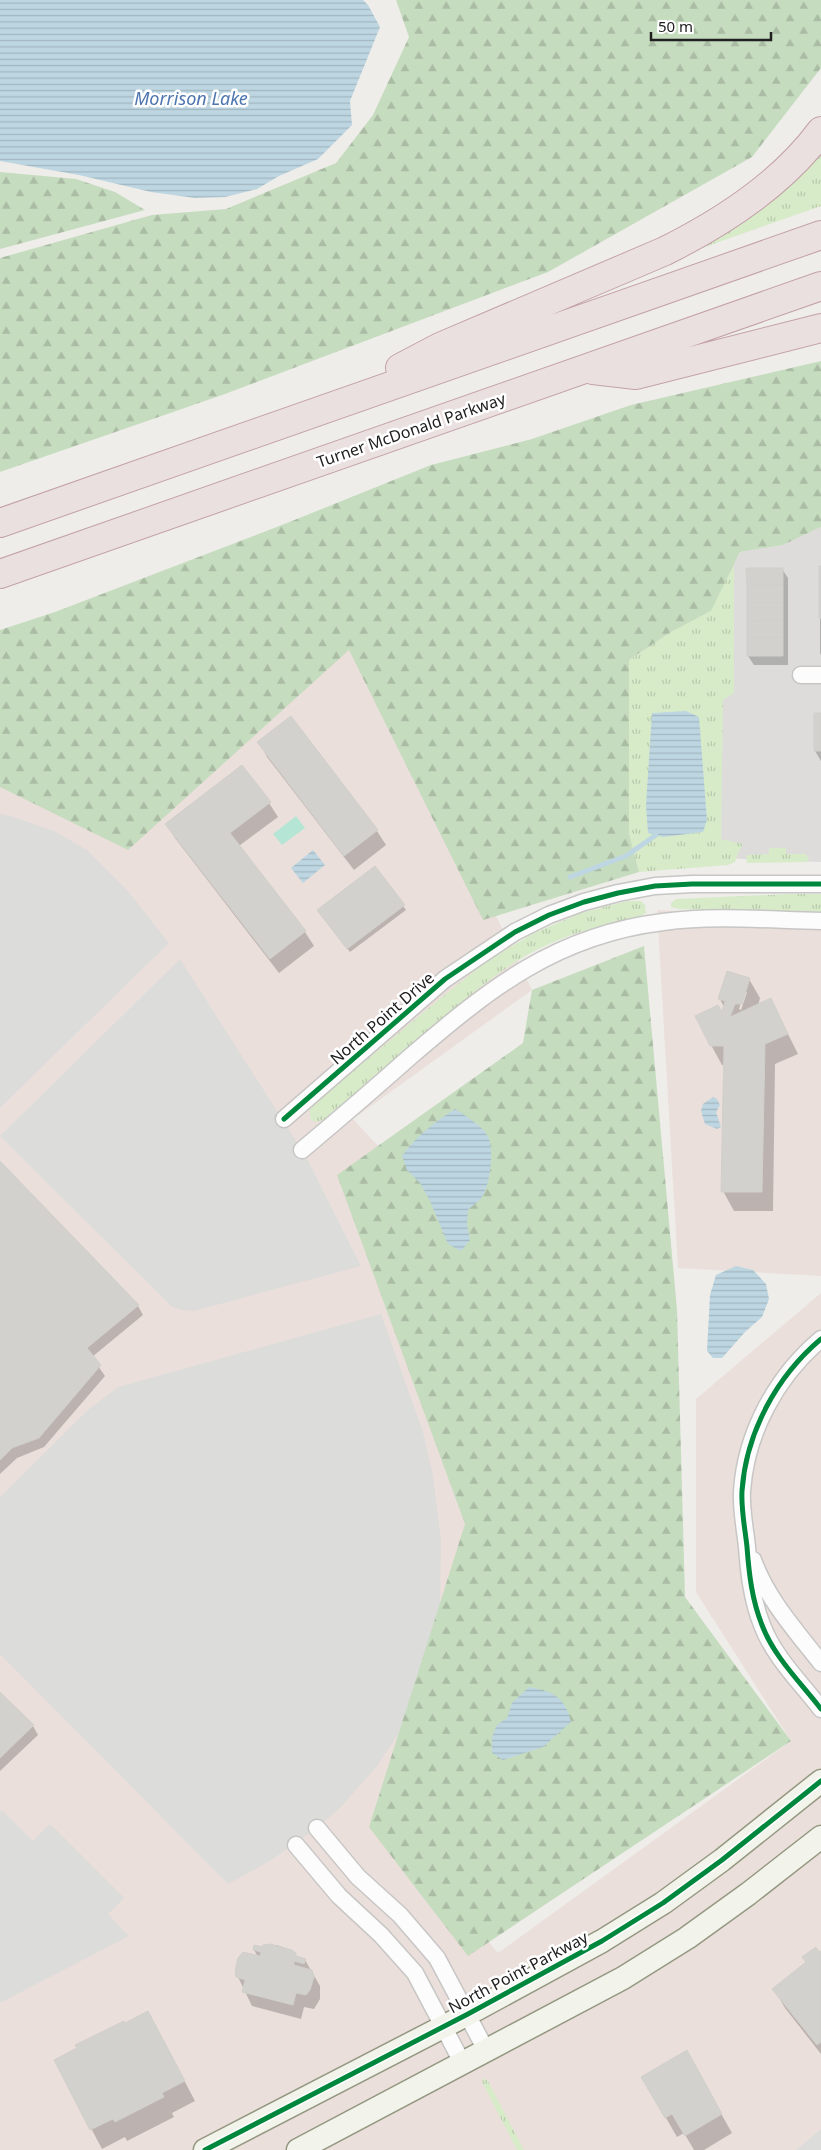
<svg xmlns="http://www.w3.org/2000/svg" width="821" height="2150" font-family="'Noto Sans',sans-serif">
<style>
.residential{fill:#dddcda}
.commercial{fill:#ebdfdb}
.religious{fill:#dcdcda}
.grass{fill:url(#grass-tufts)}
.forest{fill:url(#forest-firs)}
.pitch{fill:#b5e5d5}
.water{fill:url(#water-rules)}
.shadow{fill:#0003;fill-rule:evenodd}
.lines{fill:none;stroke-linecap:round;stroke-linejoin:round}
.stream{stroke:#bdd6e1;stroke-width:5}
.building{fill:#d2d1ce;stroke:#d1cfca}
.street-casing{stroke:#c7c6c5;stroke-width:19}
.secondary-casing{stroke:#949880;stroke-width:25}
.highway-casing{stroke:#c3a1a8;stroke-width:30}
.street{stroke:#fcfcfc;stroke-width:16}
.secondary{stroke:#f2f4ec;stroke-width:22}
.highway{stroke:#ebe0e0;stroke-width:28}
.cycleway-casing{stroke:#fff;stroke-width:8}
.cycleway{stroke:#00873e;stroke-width:5}
.labels{text-anchor:middle;dominant-baseline:central;stroke-width:5;stroke-linejoin:round;paint-order:stroke}
.street-label{font-size:16px;fill:#202020;stroke:#fff}
.water-label{font-size:18px;font-style:italic;fill:#4d75af;stroke:#fff}
</style>
<defs>
<pattern id="grass-tufts" width="24" height="20" patternUnits="userSpaceOnUse" patternTransform="scale(1.25)"><rect width="24" height="20" fill="#d7ebc9"/><path d="M3 7l-1-3M5 7V3M7 7l1-3M15 17l-1-3M17 17v-4M19 17l1-3" fill="none" stroke="#b8c9ac"/></pattern>
<pattern id="forest-firs" width="22" height="20" patternUnits="userSpaceOnUse" patternTransform="scale(1.25)"><rect width="22" height="20" fill="#c6dcbf"/><path d="M5 1l3.5 6h-7zM16 11l3.5 6h-7z" fill="#aabca4"/></pattern>
<pattern id="water-rules" width="6" height="5" patternUnits="userSpaceOnUse" patternTransform="scale(1.25)"><rect width="6" height="5" fill="#bdd6e1"/><path d="M0 2.5h6" fill="none" stroke="#a2b7c1"/></pattern>
</defs>
<rect width="100%" height="100%" fill="#eeede9"/>
<!-- residential -->
<path class="residential" d="M821,527v335l-101,-4 -9,-247 29,-59 43,-7z"/>
<!-- commercial -->
<path class="commercial" d="M355,626l177,364 -179,129 26,28 122,495 -103,194 100,117 293,-212 -95,-149v-193l125,-106v857h-821v-1423z
M657,910l164,10v356l-143,-8z"/>
<!-- religious -->
<path class="religious" d="M0,814l11,2 43,15 33,19 40,40 42,53 -169,165z
M180,959l125,196 56,111 -167,45 -12,-1 -10,-3 -172,-171z
M381,1314l42,118 10,43 8,67 -1,65 -32,112 -31,47 -37,42 -23,20 -47,33 -42,23 -228,-230v-157l88,-87 30,-23z
M2,1810l31,31 17,-17 74,74 -16,16 21,22 -129,67v-191z
M821,2129v21h-25l24,-20z"/>
<!-- grass -->
<path class="grass" d="M821,141v65l-122,43 -2,-7z
M734,564v129l-11,7 -2,139 22,5 -5,9 -3,9 -7,3 -89,7 -10,-39v-173l42,-28 40,-21z
M769,848h17v6h20l3,5 -2,3 -60,1 -1,-8 23,-1z
M788,894h33v18l-142,-3 -8,-2v-4l5,-4z
M627,901h14l4,4 1,8 -7,4c-31,7 -61,14 -90,27 -35,15 -65,40 -94,64 -44,36 -86,74 -130,111l-9,3 -5,-2 -2,-12 133,-111 45,-36 45,-27 49,-21z
M482,2078l6,3 36,69h-7l-34,-66z"/>
<!-- forest -->
<path class="forest" d="M396,0h425v68l-69,89 -204,115 -323,122 -225,78v-214l152,-43 74,-6 110,-46 37,-48 36,-78z
M0,172l76,7 39,13 30,18 -145,39z
M821,361v166l-38,18 -43,7 -29,59 -40,21 -42,28v173l10,39 -156,48 -134,-270 -221,200 -128,-63v-157l55,-18 232,-89 144,-58 101,-26 99,-34z
M644,946l33,364 8,287 106,144 -323,215 -99,-129 96,-303 -128,-349 186,-132 9,-53z"/>
<!-- pitch -->
<path class="pitch" d="M296,816l9,12 -23,17 -9,-11z"/>
<!-- water -->
<path class="water" d="M0,0h363l5,5 12,22 -30,74 2,24 -34,34 -39,17 -22,13 -32,8 -30,1 -44,-6 -72,-17 -79,-14z
M686,711l13,6 8,103 -4,12 -40,5 -15,-4 -2,-28 6,-92z
M313,850l12,15 -22,18 -12,-15z
M713,1097l4,2 3,6 -4,7 5,15 -4,2 -12,-5 -4,-13 2,-7z
M455,1109c10,6 31,19 34,30 5,14 1,45 -7,58 -2,4 -10,9 -14,13l-1,14 3,16 -9,11 -13,-7 -18,-43 -10,-18 -13,-13 -5,-14c14,-20 33,-34 53,-47z
M736,1266l17,4 13,14 3,15 -7,18 -17,15 -23,26h-9l-6,-7 3,-56 6,-20z
M529,1687c25,5 36,10 42,35l-28,25 -40,13 -11,-7v-16l5,-12 10,-7 5,-15z"/>
<!-- shadow -->
<path class="shadow" d="M820,567h1v88l-1,-2z
M782,569l6,9v87h-34l-6,-9z
M815,714h6v47l-6,-10z
M291,718l86,113 9,14 -32,25 -87,-113 -8,-15z
M269,803l9,14 -39,29 66,86 9,14 -35,27 -104,-135 -8,-14z
M403,906l3,4 -56,42 -29,-37z
M749,979l11,19 -2,8 13,-6 27,54 -23,10 -2,147h-39l-11,-20 2,-126h-3l-11,-20 13,-38 -4,-8zM744,992h3l-6,18 -2,-1z
M0,1163l138,143 5,9 -51,42 13,19 -61,71 -27,11 -17,16z
M0,1693l33,33 5,9 -38,36z
M277,1945l15,6 5,7 8,2 15,26v13l-6,10 -10,-2 -3,12 -49,-13 -14,-29 -1,-14 7,-10 14,4 -4,-7 9,-1 1,-3z
M821,1952v102l-36,-46 -11,-19z
M148,2012l47,89 -23,12 2,4 -47,24 -2,-4 -23,12 -47,-89z
M697,2071l35,62 -28,17h-10l-10,-17 -7,4 -34,-59z"/>
<g class="lines">
<!-- stream -->
<path class="stream" d="M570,877l56,-21 30,-21"/>
</g>
<!-- building -->
<path class="building" d="M819,566h2v17h-2z
M746,568h37v17l-36,1z
M819,583h2v18h-2z
M783,585v18h-36v-17z
M819,601h2v17h-2z
M747,603h36v17l-36,1z
M783,620v18h-36v-17z
M747,638h36v18h-36z
M814,713h7v38h-7z
M291,716l87,114 -34,26 -87,-114z
M242,765l29,37 -41,31 76,98 -36,28 -105,-135z
M375,866l30,39 -58,44 -30,-39z
M727,971l23,7 -8,26h-7l-5,13 41,-19 17,36 -23,10 -3,148h-41l3,-146h-14l-15,-30 23,-11 4,7 3,-11 -7,-2z
M0,1161l139,144 -52,43 14,17 -62,73 -27,10 -12,12z
M0,1692l34,33 -34,33z
M270,1944l22,6 4,3v3l10,3 -2,5 -10,-3v4l18,5 2,7 -4,13 -4,5 -10,-2 -3,12 -51,-13 3,-12 -9,-3 -1,-6 3,-13 5,-6 17,4 1,-4 -8,-2 1,-5 9,2v-2z
M816,1947l3,5 2,-1v91l-4,3 -45,-56 34,-27 -4,-5z
M148,2011l37,70 -23,12 2,4 -49,25 -2,-3 -23,11 -36,-70 23,-12 -2,-3 49,-24 1,2z
M687,2050l35,64 -37,22 -13,-22 -7,4 -24,-41z"/>
<g class="lines">
<defs>
<path id="street" d="M801,675h20
M284,1119l161,-140 70,-47 34,-17 35,-13 34,-9 37,-7 37,-2h129
M302,1150c37,-31 73,-62 109,-94 78,-67 145,-121 252,-134 52,-7 106,-2 158,-1
M821,1339c-44,37 -75,93 -79,152 -1,19 3,37 5,56 2,27 5,53 15,78 12,32 39,58 59,84
M753,1560c14,39 43,71 68,103
M317,1828l41,49 42,38 37,43 50,94
M296,1845l43,51 42,39 34,38 48,91"/>
<path id="secondary" d="M205,2150l263,-136 134,-73 61,-38 59,-43 99,-79
M298,2150l325,-172 64,-40 61,-44 73,-57"/>
<path id="highway" d="M400,368l40,-21 225,-96c58,-29 117,-67 156,-120
M593,370l43,5 185,-47
M0,523l821,-288
M0,574l821,-288"/>
</defs>
<!-- street casing -->
<use href="#street" class="street-casing"/>
<!-- secondary casing -->
<use href="#secondary" class="secondary-casing"/>
<!-- highway casing -->
<use href="#highway" class="highway-casing"/>
<!-- street -->
<use href="#street" class="street"/>
<!-- secondary -->
<use href="#secondary" class="secondary"/>
<!-- highway -->
<use href="#highway" class="highway"/>
<defs>
<path id="cycleway" d="M284,1119l161,-140 70,-47 34,-17 35,-13 34,-9 37,-7 37,-2h129
M821,1339c-44,37 -75,93 -79,152 -1,19 3,37 5,56 2,27 5,53 15,78 12,32 39,58 59,84
M205,2150l263,-136 134,-73 61,-38 59,-43 99,-79"/>
</defs>
<!-- cycleway casing -->
<use href="#cycleway" class="cycleway-casing"/>
<!-- cycleway -->
<use href="#cycleway" class="cycleway"/>
</g>
<g class="labels">
<!-- street labels -->
<g class="street-label">
<text transform="translate(411 430) rotate(-19)">Turner McDonald Parkway</text>
<text transform="translate(382 1018) rotate(-41)">North Point Drive</text>
<text transform="translate(518 1972) rotate(-28)">North Point Parkway</text>
</g>
<!-- water labels -->
<g class="water-label">
<text x="191" y="98">Morrison Lake</text>
</g>
</g>
<!-- scale -->
<path d="M651 32v8h120v-8" fill="none" stroke="#202020" stroke-width="2.5"/>
<text x="658" y="32" font-size="15" fill="#202020" stroke="#ffffff" stroke-width="4" paint-order="stroke">50 m</text>
</svg>
